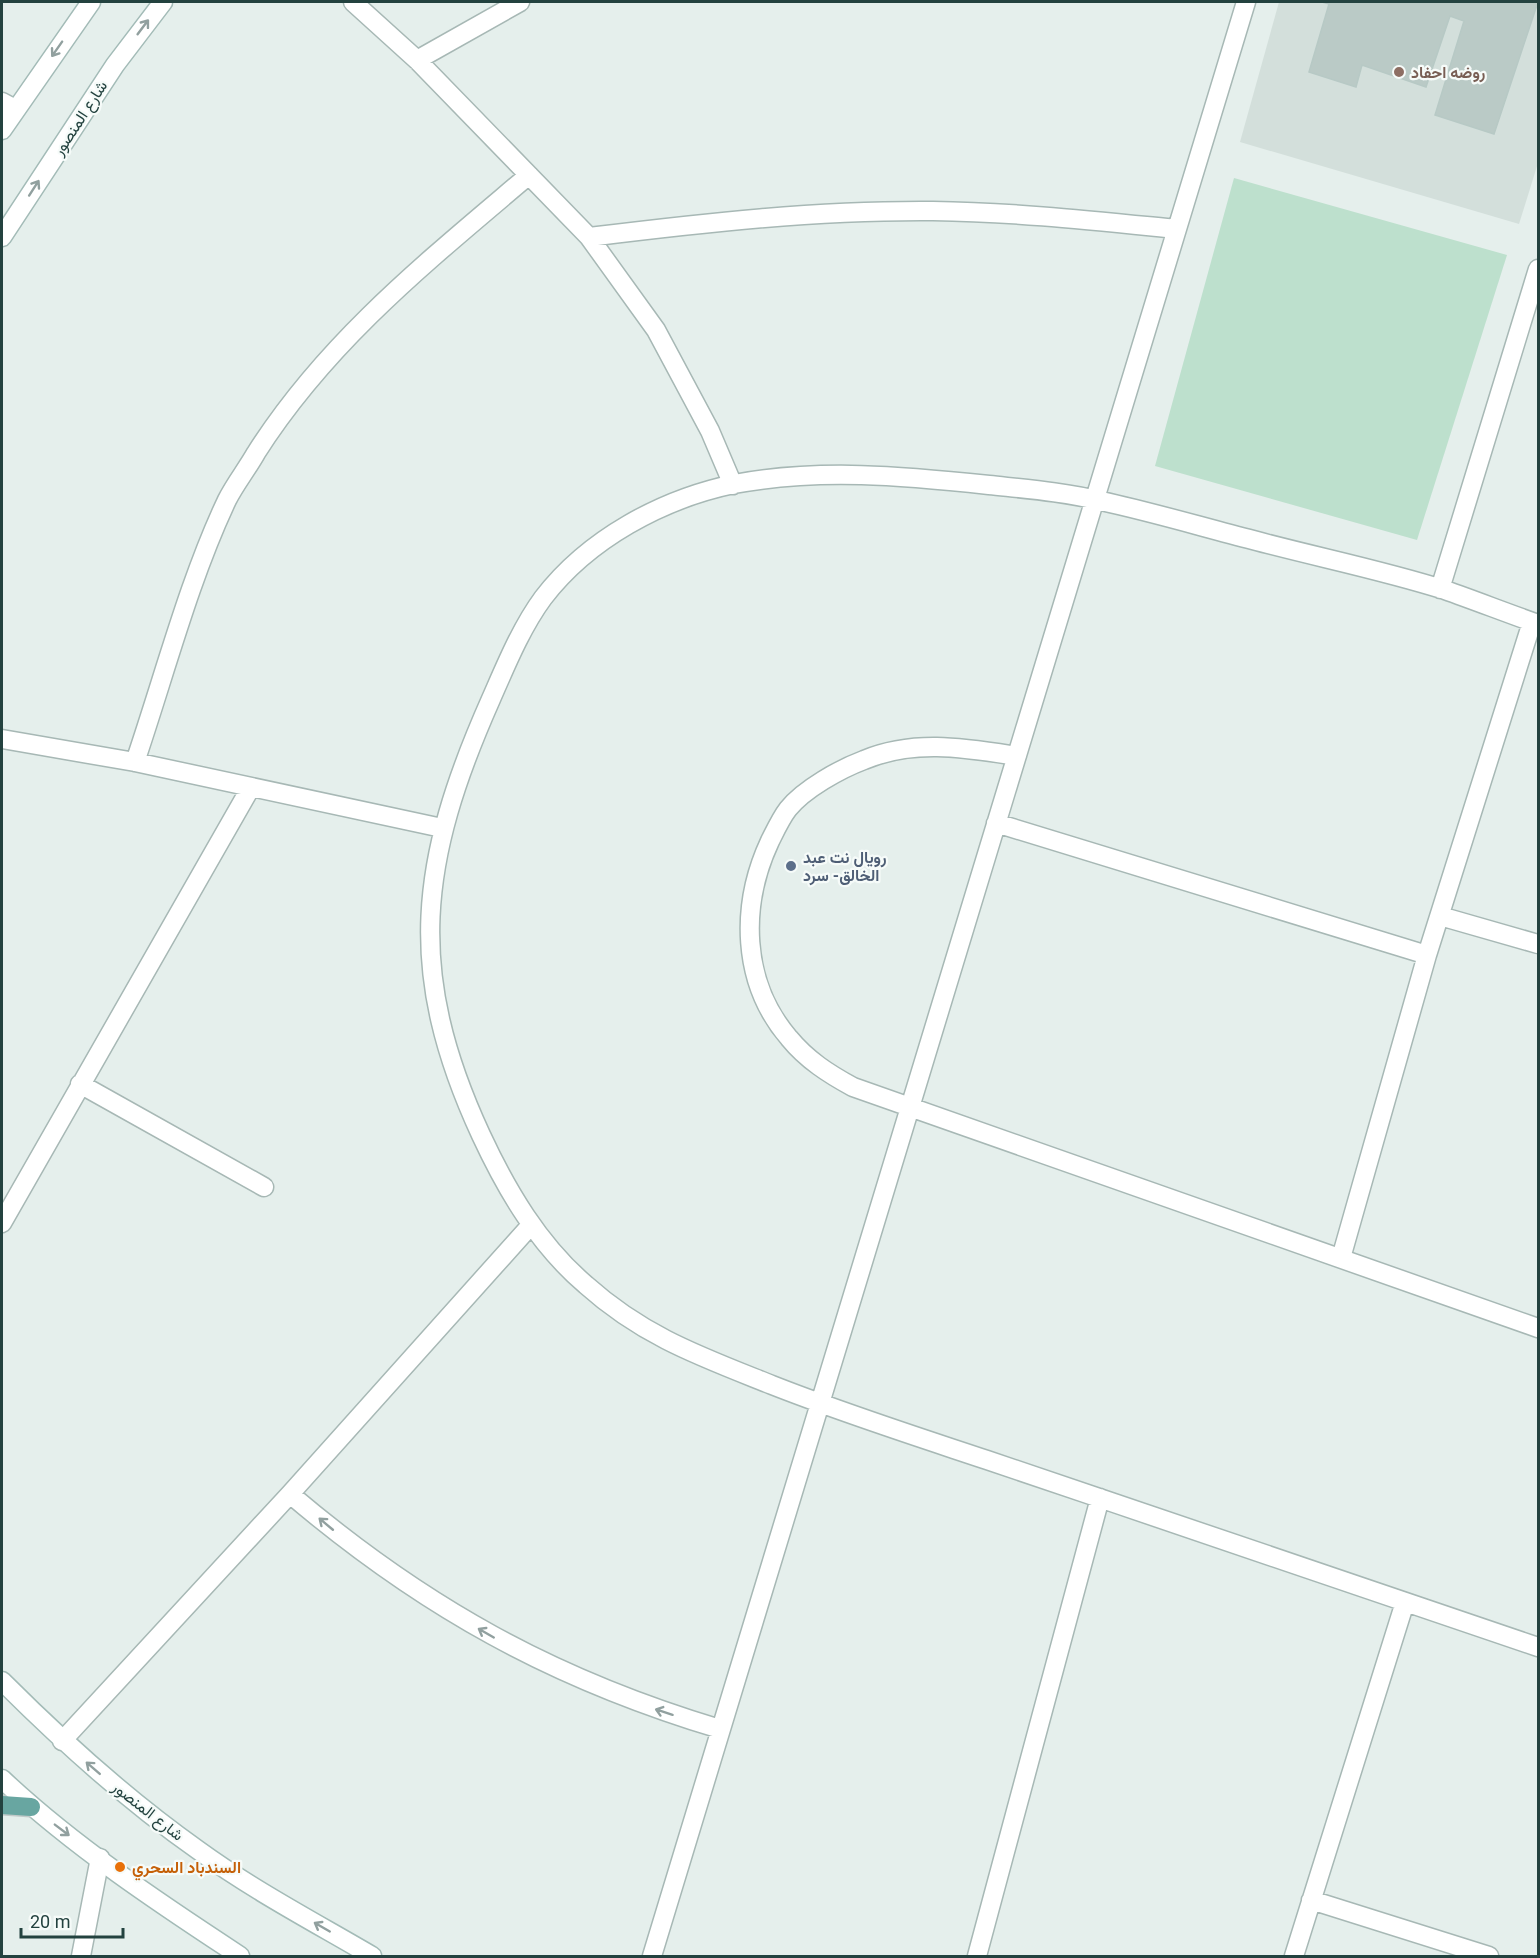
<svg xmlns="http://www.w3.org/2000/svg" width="1540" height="1958" font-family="Roboto,Vazirmatn,sans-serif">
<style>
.built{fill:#d3dfdb}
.green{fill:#bde0cd}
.building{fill:#bacac6;stroke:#b7c9c5;stroke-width:1.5}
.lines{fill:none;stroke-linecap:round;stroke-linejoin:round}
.street-casing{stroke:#a7b8b5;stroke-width:21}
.secondary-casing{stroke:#a3bbb7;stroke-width:21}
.primary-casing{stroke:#c1cac9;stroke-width:21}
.street{stroke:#fff;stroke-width:18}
.secondary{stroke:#fff;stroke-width:18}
.primary{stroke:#68a6a1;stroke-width:18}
.oneway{stroke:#91a09f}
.education-dot{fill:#8d6e63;stroke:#f6fbf9;stroke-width:2}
.service-dot{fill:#5c6f8a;stroke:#f6fbf9;stroke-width:2}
.food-dot{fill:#e8710a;stroke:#f6fbf9;stroke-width:2}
.labels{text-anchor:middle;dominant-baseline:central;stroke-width:4.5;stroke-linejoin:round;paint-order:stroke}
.education-label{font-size:16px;font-weight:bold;fill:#785e54;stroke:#f6fbf9;text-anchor:start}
.street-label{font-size:16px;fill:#23423f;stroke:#f6fbf9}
.service-label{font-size:16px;font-weight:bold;fill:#4e5e75;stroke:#f6fbf9;text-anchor:start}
.food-label{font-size:16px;font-weight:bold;fill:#c56008;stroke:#f6fbf9;text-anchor:start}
</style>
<rect width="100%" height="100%" fill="#e5efec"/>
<!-- built -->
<path class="built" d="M1279,2h259v161l-19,61 -279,-82z"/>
<!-- green -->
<path class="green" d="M1234,178l273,77 -90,285 -262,-74z"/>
<!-- building -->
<path class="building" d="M1322,2h216l-44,132 -59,-19 29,-94 -14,-5 -24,71 -64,-22 -6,22 -47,-15 20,-68z"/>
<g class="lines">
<defs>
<path id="street" d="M353,2l64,58 172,177 67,93 54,101 23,54
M417,60l103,-58
M2,102l13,7
M589,237c114,-14 228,-27 344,-26 81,1 163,10 244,18
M1440,589l98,-320
M1538,624c-31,-11 -62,-23 -93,-34 -63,-20 -129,-33 -192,-50 -51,-13 -101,-28 -152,-39 -36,-9 -75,-12 -112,-16 -85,-9 -170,-17 -255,-1 -72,15 -146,55 -191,114 -22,30 -37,67 -52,101 -72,162 -86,272 -10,436 26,56 58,110 105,150 58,52 116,72 186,100 71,28 143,51 215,75 184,62 368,125 551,187
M2,739l133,23 307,66
M1017,756c-52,-8 -103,-17 -153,4 -24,9 -60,29 -76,49 -7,9 -13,22 -18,32 -30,64 -29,141 19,197 18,22 40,36 64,49l685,241
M135,762c29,-85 54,-182 92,-262 8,-16 20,-31 29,-47 71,-112 173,-193 273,-278
M996,823l431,132
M1440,916l98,28
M80,1084l184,103
M2,1223l249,-436
M1341,1258l86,-303 105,-333
M290,1494c133,113 263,185 430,235
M62,1741l228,-247 241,-269
M1311,1900l178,56
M81,1956l19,-98
M652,1956l594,-1954
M977,1956l123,-458
M1294,1956l111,-354"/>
<path id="secondary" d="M2,130l89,-128
M2,237l113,-172 48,-63
M2,1681c61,61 125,119 196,169 55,40 116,72 174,106
M2,1779c70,66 157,124 238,177"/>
<path id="primary" d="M2,1805l29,2"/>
</defs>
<!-- street casing -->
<use href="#street" class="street-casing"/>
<!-- secondary casing -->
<use href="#secondary" class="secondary-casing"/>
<!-- primary casing -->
<use href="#primary" class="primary-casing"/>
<!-- street -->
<use href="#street" class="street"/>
<!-- secondary -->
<use href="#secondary" class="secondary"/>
<!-- primary -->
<use href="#primary" class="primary"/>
</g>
<!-- one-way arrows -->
<defs><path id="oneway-shaft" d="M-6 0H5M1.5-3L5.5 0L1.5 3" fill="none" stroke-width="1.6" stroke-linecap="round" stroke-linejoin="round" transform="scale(1.5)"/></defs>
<g class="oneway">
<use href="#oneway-shaft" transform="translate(143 27) rotate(-53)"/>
<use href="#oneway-shaft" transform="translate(57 49) rotate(125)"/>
<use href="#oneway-shaft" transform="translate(34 188) rotate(-57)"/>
<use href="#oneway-shaft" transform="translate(326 1524) rotate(-140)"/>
<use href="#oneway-shaft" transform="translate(486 1633) rotate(-150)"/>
<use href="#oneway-shaft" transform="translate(664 1712) rotate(-162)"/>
<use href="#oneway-shaft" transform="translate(93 1768) rotate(-139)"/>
<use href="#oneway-shaft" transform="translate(62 1830) rotate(37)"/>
<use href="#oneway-shaft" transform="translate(322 1927) rotate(-150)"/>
</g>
<!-- markers -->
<circle class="education-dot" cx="1399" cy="72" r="6"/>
<circle class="service-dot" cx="791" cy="866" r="6"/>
<circle class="food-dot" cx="120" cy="1867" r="6"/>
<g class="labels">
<!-- education labels -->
<g class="education-label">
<text x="1411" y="72">روضه احفاد</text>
</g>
<!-- street labels -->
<g class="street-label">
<text transform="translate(80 118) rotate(-57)">شارع المنصور</text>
<text transform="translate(148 1811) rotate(38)">شارع المنصور</text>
</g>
<!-- service labels -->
<g class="service-label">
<text x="803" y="857">رويال نت عبد<tspan x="803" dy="18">الخالق- سرد</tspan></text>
</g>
<!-- food labels -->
<g class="food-label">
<text x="132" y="1867">السندباد السحري</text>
</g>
</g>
<!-- border -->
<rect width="1540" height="1958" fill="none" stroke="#23423f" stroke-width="6"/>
<!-- scale -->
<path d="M21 1928v9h102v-9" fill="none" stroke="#23423f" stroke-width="3"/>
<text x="30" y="1928" font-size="18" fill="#23423f" stroke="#f6fbf9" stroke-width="4.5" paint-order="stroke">20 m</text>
</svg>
